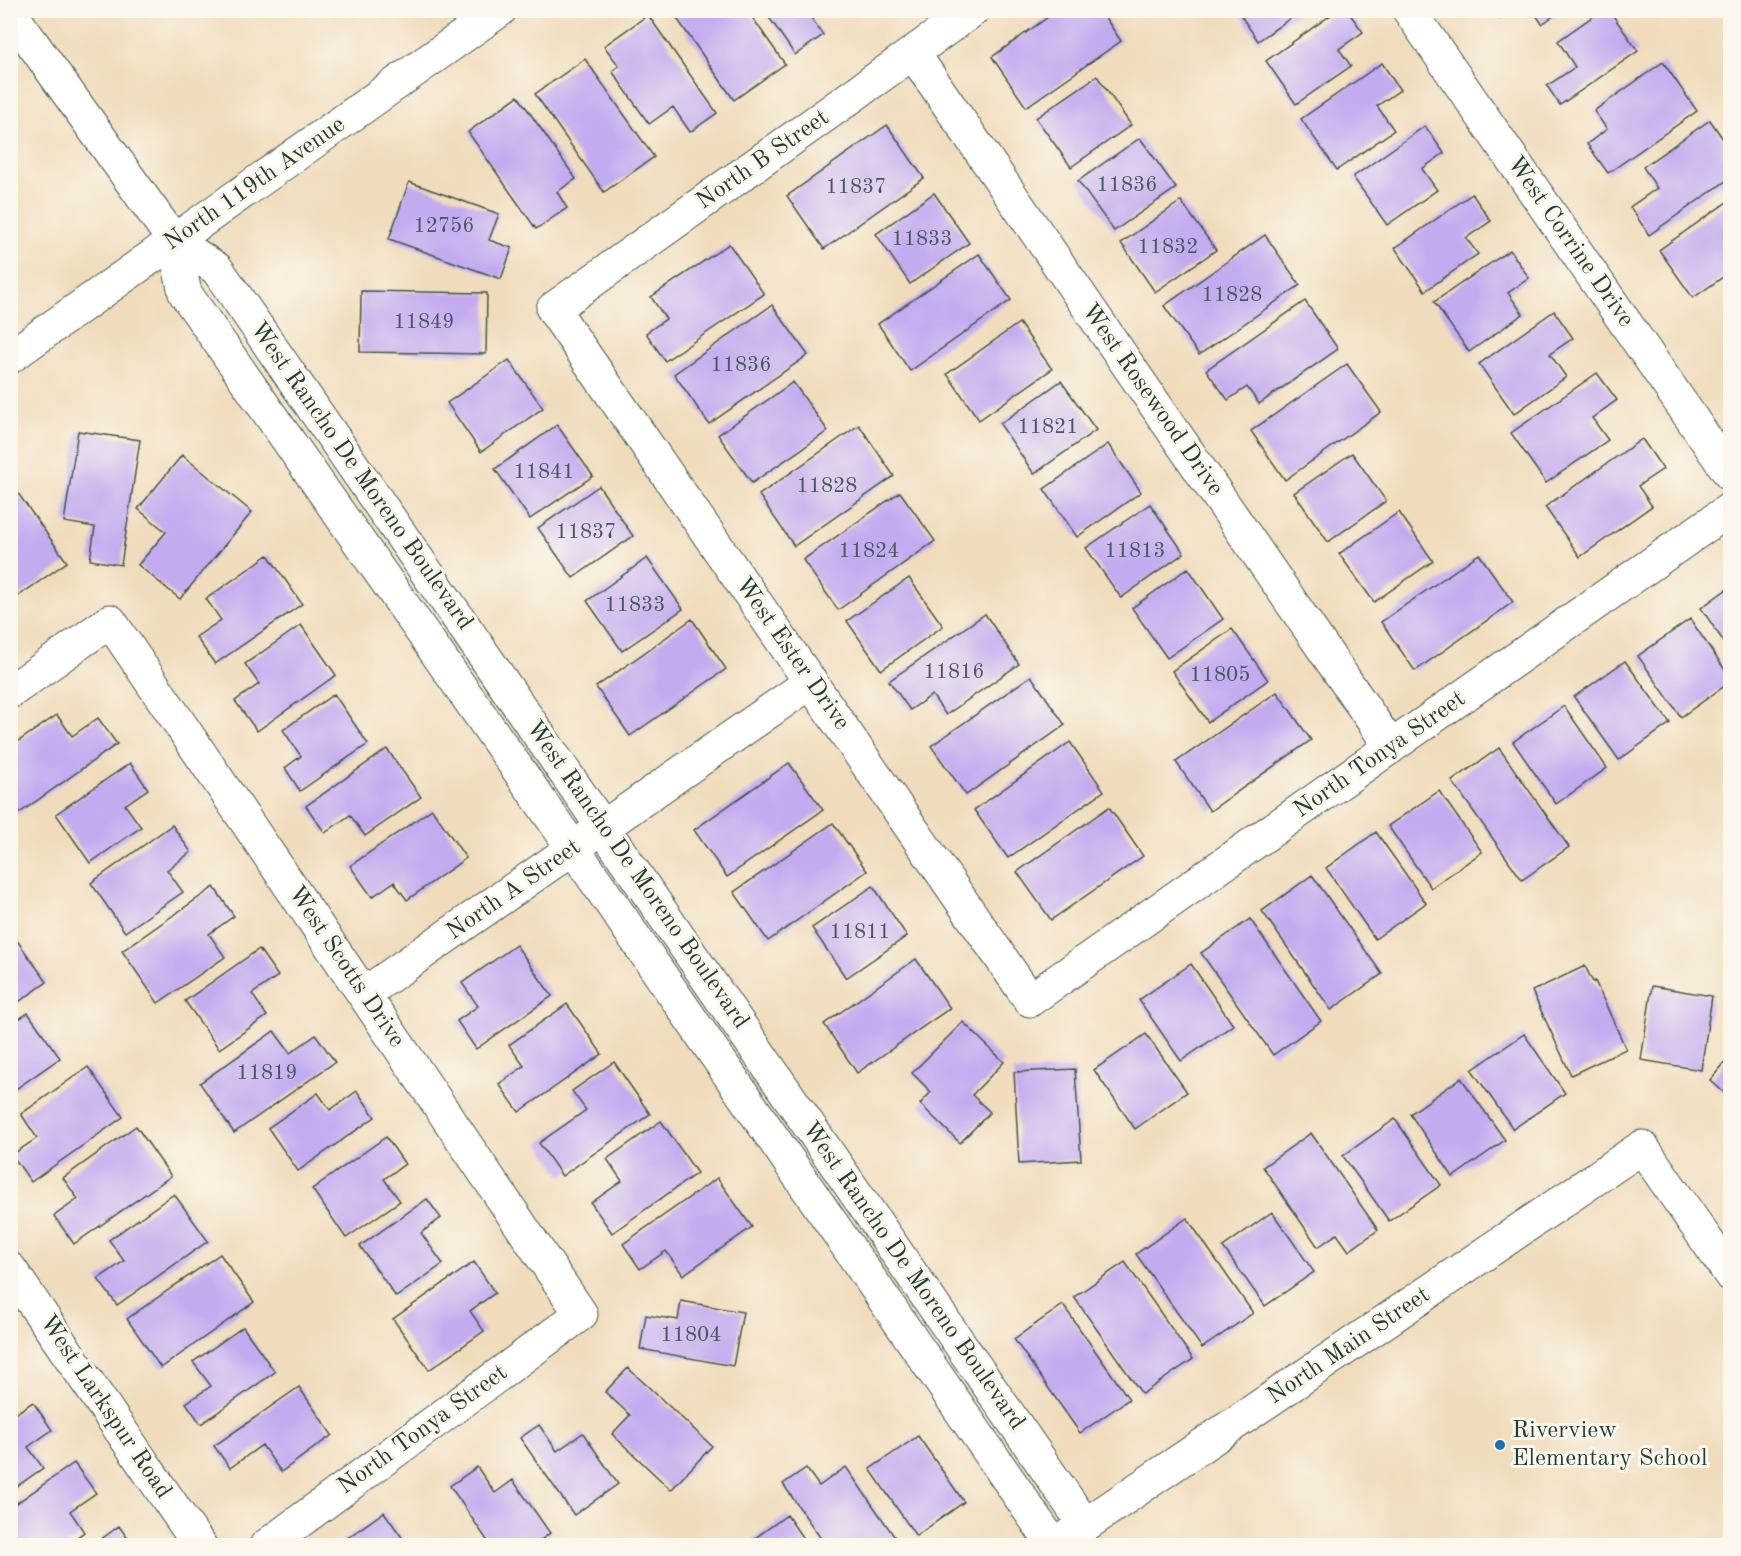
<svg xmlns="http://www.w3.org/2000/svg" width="1741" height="1556" font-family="'Old Standard TT',serif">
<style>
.building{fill:#c3abef}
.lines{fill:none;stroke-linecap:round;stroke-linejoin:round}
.minor-casing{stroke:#3e5548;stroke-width:35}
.tertiary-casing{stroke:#3e5548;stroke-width:35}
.minor{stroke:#fff;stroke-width:33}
.tertiary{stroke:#fff;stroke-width:33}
.poi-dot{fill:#1f6fb2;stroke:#fbf7ec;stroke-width:2}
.labels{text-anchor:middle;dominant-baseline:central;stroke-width:6;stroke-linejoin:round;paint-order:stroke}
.number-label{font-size:21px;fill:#485863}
.street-label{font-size:24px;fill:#1f3d34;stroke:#fbf7ec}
.poi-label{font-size:24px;fill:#1f3d34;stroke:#fbf7ec;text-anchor:start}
</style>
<rect width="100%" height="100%" fill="#fbf7ec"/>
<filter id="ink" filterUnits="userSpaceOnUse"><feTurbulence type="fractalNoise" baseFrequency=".0167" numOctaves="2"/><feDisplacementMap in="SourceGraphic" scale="12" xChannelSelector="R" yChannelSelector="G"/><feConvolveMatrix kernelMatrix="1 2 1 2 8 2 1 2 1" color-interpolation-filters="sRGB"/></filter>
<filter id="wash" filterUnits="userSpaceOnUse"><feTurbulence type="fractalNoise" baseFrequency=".008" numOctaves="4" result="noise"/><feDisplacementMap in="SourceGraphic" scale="24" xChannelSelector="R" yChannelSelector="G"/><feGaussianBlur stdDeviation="1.35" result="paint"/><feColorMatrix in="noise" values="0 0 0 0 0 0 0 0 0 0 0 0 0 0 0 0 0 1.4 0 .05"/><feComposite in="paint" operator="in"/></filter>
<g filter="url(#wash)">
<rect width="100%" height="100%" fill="#f0dcbc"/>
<g id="blocks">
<!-- building -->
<path class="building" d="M671,10h76l38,54 -51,36z
M764,10h42l17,25 -28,20z
M1058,10h42l21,31 -95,66 -34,-50z
M1237,10h65l-44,31z
M1338,10h9l16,22 -24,17 12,17 -55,38 -30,-43z
M1494,10h18l-12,9z
M1533,10h29l-20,14z
M1602,10h7l29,41 -78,54 -13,-19 28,-19 -17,-26z
M648,15l69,98 -27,19 -17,-25 -24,17 -37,-53 7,-5 -15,-20z
M585,59l69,98 -50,35 -69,-98z
M1663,62l34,49 -89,62 -21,-29 20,-15 -13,-18z
M1382,63l18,27 -23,16 17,24 -57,40 -36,-51z
M1097,76l34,49 -60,42 -35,-49z
M518,96l58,83 -19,13 10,16 -31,21 -68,-97z
M1710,120l20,29v29l-81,57 -19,-28 27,-19 -14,-21z
M887,125l37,53 -100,71 -37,-53z
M1425,126l19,27 -22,16 15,21 -50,35 -34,-48z
M1140,138l36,50 -62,43 -36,-50z
M409,182l90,32 -10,26 23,8 -11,31 -112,-40z
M934,193l35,50 -59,41 -34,-50z
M1472,194l19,27 -25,17 12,16 -53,37 -30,-43z
M1730,200v72l-37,26 -34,-48z
M1181,201l35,49 -61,42 -34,-49z
M1265,235l35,50 -101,70 -35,-49z
M729,244l35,50 -99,67 -19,-28 20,-14 -15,-22z
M1510,250l19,28 -21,15 15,21 -54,38 -35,-50z
M979,254l32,46 -101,71 -32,-47z
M361,291l126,2 -1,61 -126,-2z
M1305,301l33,48 -79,55 -12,-17 -19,13 -22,-30z
M772,305l36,50 -99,69 -35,-50z
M1554,311l19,27 -23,16 16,23 -52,37 -35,-50z
M1019,323l33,46 -73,51 -32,-46z
M509,360l34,48 -62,44 -34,-49z
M1347,364l34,48 -96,68 -34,-49z
M1597,373l20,27 -25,18 16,22 -62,43 -35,-50z
M1061,381l35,49 -62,44 -34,-50z
M793,382l35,49 -76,52 -34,-48z
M557,425l36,51 -63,43 -35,-50z
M859,425l35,51 -100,70 -35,-51z
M78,431l62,9 -19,125 -31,-5 5,-33 -31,-5z
M1642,439l21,30 -25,17 14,20 -72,51 -35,-50z
M1108,444l33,48 -64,45 -33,-48z
M1352,453l34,48 -58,41 -34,-49z
M182,455l70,57 -72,87 -42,-34 28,-33 -28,-23z
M10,482l57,80 -50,35 -7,-10z
M599,486l34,50 -60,42 -35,-50z
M900,492l35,49 -97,69 -35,-50z
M1150,504l34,49 -63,45 -35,-50z
M1399,512l34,49 -59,41 -35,-48z
M1479,554l34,48 -98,69 -34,-49z
M268,555l34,49 -87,60 -19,-27 25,-17 -15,-21z
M647,558l36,51 -61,42 -35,-50z
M1188,568l35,51 -56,39 -35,-50z
M909,578l34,48 -62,44 -34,-49z
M1727,589l3,5v57l-29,-43z
M985,614l34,50 -73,51 -14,-20 -22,15 -21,-29z
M692,619l34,50 -96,67 -34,-49z
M1690,619l40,58v5l-49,35 -43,-61z
M301,625l35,50 -79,56 -22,-30 24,-17 -14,-20z
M1232,629l36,51 -60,42 -36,-51z
M1625,661l45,62 -51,37 -45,-63z
M1031,676l34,49 -99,70 -35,-49z
M1277,692l34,48 -101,71 -34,-49z
M334,694l34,50 -68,47 -15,-23 16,-12 -18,-26z
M1564,706l43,62 -51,36 -43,-62z
M57,715l15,21 26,-18 19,26 -99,70 -8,-10v-57z
M1070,742l34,49 -96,67 -34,-48z
M1499,748l70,99 -47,33 -70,-99z
M387,749l34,48 -56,39 -15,-21 -25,18 -19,-27z
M130,763l18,26 -23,16 16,22 -51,36 -34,-49z
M789,763l34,47 -96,67 -33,-47z
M1439,791l43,61 -51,36 -43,-62z
M1109,807l34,49 -92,64 -34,-48z
M432,809l34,49 -59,42 -13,-18 -22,15 -22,-31z
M833,823l34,48 -99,70 -34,-49z
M172,825l19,27 -24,18 16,22 -58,40 -34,-49z
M1376,832l50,71 -51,36 -49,-71z
M1312,875l70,99 -51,36 -69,-99z
M873,886l34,50 -61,42 -34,-50z
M214,887l20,29 -25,18 16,23 -67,46 -36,-52z
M1250,919l71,102 -48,34 -72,-102z
M13,935l34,47 -37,26v-71z
M516,945l36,51 -76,53 -19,-28 21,-15 -16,-23z
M259,949l19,27 -26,18 15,22 -48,33 -34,-48z
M916,959l34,49 -93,65 -33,-49z
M1191,964l42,61 -52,36 -42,-61z
M1585,966l8,16 2,-1 31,68 -55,26 -39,-84z
M1652,986l60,10 -11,74 -60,-10z
M567,1004l35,50 -83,58 -20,-28 25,-18 -15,-21z
M28,1013l32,45 -50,35v-68z
M963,1022l41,40 -32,33 18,17 -30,31 -40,-39 11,-12 -19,-19z
M274,1031l16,22 26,-18 19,27 -101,71 -34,-50z
M1146,1034l41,58 -52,37 -41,-59z
M1524,1034l41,59 -52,36 -41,-59z
M1730,1057v41l-20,-18z
M614,1062l36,52 -88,62 -23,-33 47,-33 -14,-19z
M88,1067l35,50 -92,65 -19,-27 25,-17 -16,-24z
M1075,1069l6,91 -62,4 -5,-92z
M1461,1078l44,62 -52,37 -43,-63z
M357,1091l18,26 -77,54 -30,-43 50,-35 12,17z
M1395,1119l46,66 -52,36 -46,-65z
M661,1121l36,52 -85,60 -21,-30 31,-22 -15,-22z
M136,1126l35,50 -97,68 -20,-28 24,-17 -15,-21z
M1311,1133l67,97 -29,21 -12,-17 -19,13 -55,-80z
M386,1137l19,27 -21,15 16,22 -54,37 -34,-49z
M717,1178l35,49 -69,48 -17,-24 -26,18 -17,-25z
M174,1194l34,47 -91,64 -19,-26 26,-18 -15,-21z
M427,1199l14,19 -20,15 22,31 -47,33 -36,-51z
M1272,1212l42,60 -49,34 -42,-59z
M1187,1218l66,95 -51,35 -66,-94z
M220,1254l34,48 -93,66 -34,-49z
M474,1262l21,31 -25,18 14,20 -55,39 -36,-51z
M1125,1262l68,97 -51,35 -68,-97z
M681,1301l62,11 -10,54 -93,-17 6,-34 32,5z
M1063,1305l66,94 -49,34 -66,-94z
M243,1327l32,45 -74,52 -15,-21 25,-17 -18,-24z
M628,1368l84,78 -41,44 -59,-56 18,-19 -25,-23z
M299,1387l33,48 -51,37 -19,-27 -32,23 -16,-22z
M33,1402l19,28 -24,17 15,21 -33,23v-74z
M539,1425l18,26 26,-18 35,51 -44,31 -54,-77z
M918,1436l46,66 -48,34 -46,-67z
M74,1463l22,30 -26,18 14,21 -19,14h-52l-3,-4v-34z
M477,1467l18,26 18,-13 37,53 -17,13h-42l-41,-60z
M846,1467l55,79h-75l-43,-62 23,-16 13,18z
M384,1512l24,34h-72z
M787,1515l21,31h-64z
M119,1526l14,20h-41z"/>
</g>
</g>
<g filter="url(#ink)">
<use href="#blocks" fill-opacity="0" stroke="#3e5548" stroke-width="1.5"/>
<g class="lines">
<defs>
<path id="minor" d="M973,10l-420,299 477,691 700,-491
M1409,10l321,464
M913,53l478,694
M10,692l100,-71 471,693 -315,232
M364,994l447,-312
M10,1269l190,277"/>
<path id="tertiary" d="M10,12l164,229 43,28 868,1256
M174,241l11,52 388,555 481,698
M10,357l490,-347
M1066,1538l576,-391 88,127"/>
</defs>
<!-- minor casing -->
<use href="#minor" class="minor-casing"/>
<!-- tertiary casing -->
<use href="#tertiary" class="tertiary-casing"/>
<!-- minor -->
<use href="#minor" class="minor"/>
<!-- tertiary -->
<use href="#tertiary" class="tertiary"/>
</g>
</g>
<!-- markers -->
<circle class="poi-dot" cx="1500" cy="1445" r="6"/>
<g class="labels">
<!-- number labels -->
<g class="number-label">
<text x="1127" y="185">11836</text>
<text x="856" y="187">11837</text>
<text x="444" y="226">12756</text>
<text x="922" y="239">11833</text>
<text x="1168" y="247">11832</text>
<text x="1232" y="295">11828</text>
<text x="424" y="322">11849</text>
<text x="741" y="365">11836</text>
<text x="1048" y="427">11821</text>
<text x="544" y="472">11841</text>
<text x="827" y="486">11828</text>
<text x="586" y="532">11837</text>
<text x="869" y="551">11824</text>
<text x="1135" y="551">11813</text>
<text x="635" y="605">11833</text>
<text x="954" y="672">11816</text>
<text x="1220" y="675">11805</text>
<text x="860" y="932">11811</text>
<text x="267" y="1073">11819</text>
<text x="691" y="1335">11804</text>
</g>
<!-- street labels -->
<g class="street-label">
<text transform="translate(763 160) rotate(-35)">North B Street</text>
<text transform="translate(255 184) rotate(-35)">North 119th Avenue</text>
<text transform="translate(1570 242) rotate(55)">West Corrine Drive</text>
<text transform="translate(1152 400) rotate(55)">West Rosewood Drive</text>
<text transform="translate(361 476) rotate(55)">West Rancho De Moreno Boulevard</text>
<text transform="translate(792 654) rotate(55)">West Ester Drive</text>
<text transform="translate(1380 755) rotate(-35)">North Tonya Street</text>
<text transform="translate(637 875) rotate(55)">West Rancho De Moreno Boulevard</text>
<text transform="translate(514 890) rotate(-35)">North A Street</text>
<text transform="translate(346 967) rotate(56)">West Scotts Drive</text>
<text transform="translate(913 1276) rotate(55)">West Rancho De Moreno Boulevard</text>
<text transform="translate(1349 1346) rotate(-34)">North Main Street</text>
<text transform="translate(105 1407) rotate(56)">West Larkspur Road</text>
<text transform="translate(423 1430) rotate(-36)">North Tonya Street</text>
</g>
<!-- poi labels -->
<g class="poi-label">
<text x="1512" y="1431">Riverview<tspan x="1512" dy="28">Elementary School</tspan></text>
</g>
</g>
<!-- margin -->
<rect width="1741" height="1556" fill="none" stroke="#fbf7ec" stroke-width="36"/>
</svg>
